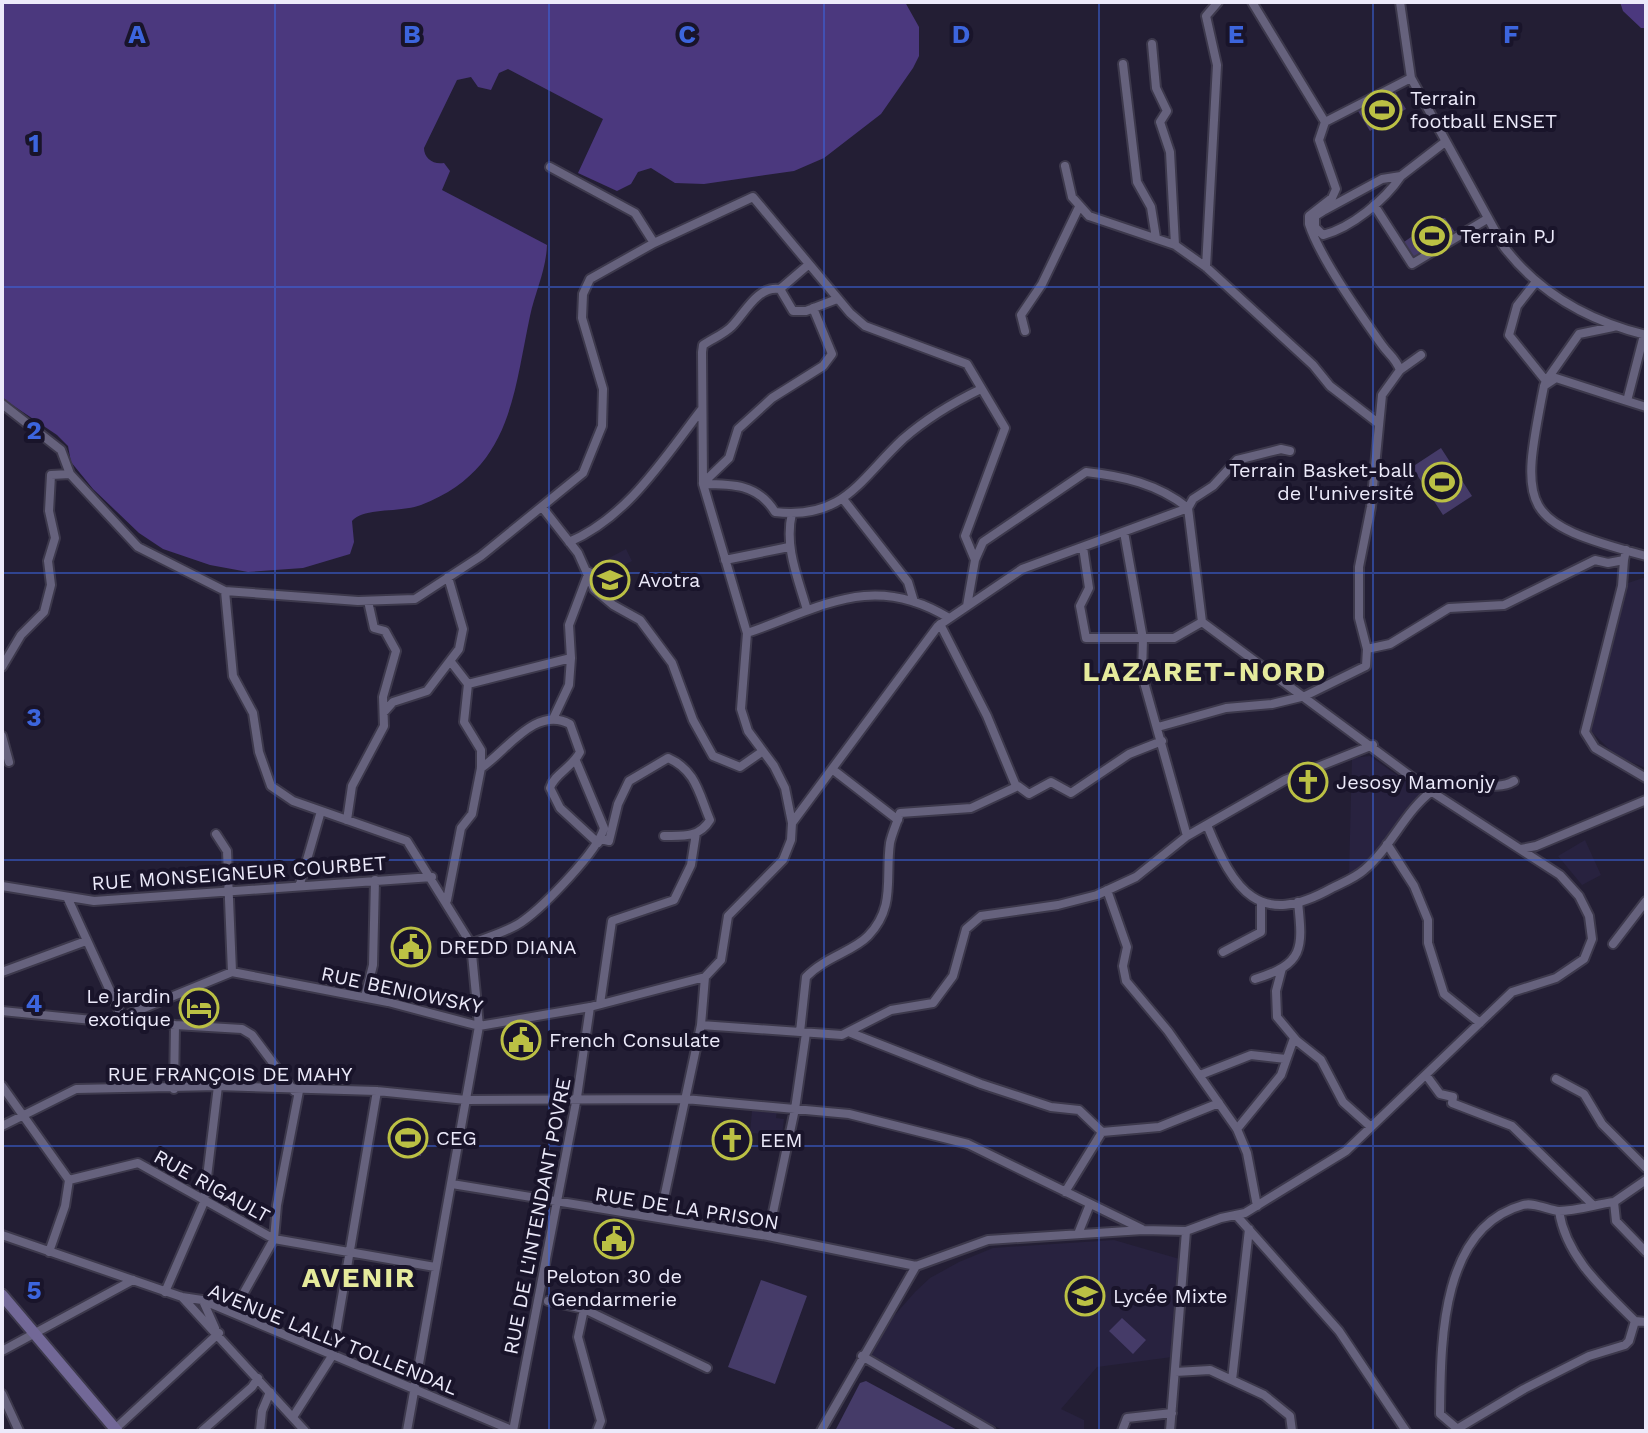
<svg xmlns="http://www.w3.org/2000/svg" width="1648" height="1433" font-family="'Work Sans',sans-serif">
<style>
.built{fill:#28223f}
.green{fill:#453b68}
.water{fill:#4b387e}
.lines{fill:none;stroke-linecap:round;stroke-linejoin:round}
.street-casing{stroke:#3d394c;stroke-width:12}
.secondary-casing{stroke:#3d394c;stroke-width:15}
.street{stroke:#66627d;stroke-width:8}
.secondary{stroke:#726897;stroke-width:11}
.grid{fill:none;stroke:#3c65dd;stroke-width:2;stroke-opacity:0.55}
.labels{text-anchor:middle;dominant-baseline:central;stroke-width:8;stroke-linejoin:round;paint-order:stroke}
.poi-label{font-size:20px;fill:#eceafa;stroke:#19142a;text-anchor:start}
.street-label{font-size:20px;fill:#eceafa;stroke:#19142a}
.district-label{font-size:28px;font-weight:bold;letter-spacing:2px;fill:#e5ea9c;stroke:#19142a}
.grid-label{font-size:26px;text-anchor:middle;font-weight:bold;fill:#3c65dd;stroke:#19142a;stroke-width:8;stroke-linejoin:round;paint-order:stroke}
</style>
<rect width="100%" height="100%" fill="#231e34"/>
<!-- built -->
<path class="built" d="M626,549l6,12 -20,10 9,19 -9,5 -16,-30z
M1646,577v191l-30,-12 -27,-27 39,-146z
M1370,756l52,37 -6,12 -58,65 -9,4 3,-116z
M1585,840l16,35 -19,10 -24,-29z
M757,1108l20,2 -1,8 8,1 -2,16 -32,-2 2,-22z
M1114,1240l69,20 -11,97 -75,10 -36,42 23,11v11h-80l-136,-72 18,-34 29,-33 15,-14 29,-16 34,-14z"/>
<!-- green -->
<path class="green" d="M1394,90l12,19 -36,22 -12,-20z
M1438,218h7l10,14 -39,28 -7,-3 -5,-15z
M1441,448l31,48 -29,19 -31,-48z
M395,1123l29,3 -3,30 -29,-6z
M761,1280l46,16 -32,88 -47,-17z
M1122,1318l24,22 -13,14 -24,-23z
M866,1381l93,50h-124l25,-48z"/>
<!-- water -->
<path class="water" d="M2,2h903l14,25v29l-6,12 -32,46 -57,44 -30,13 -90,13 -29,-1 -24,-15 -13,4 -7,12 -14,7 -39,-18 25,-54 -95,-50 -9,4 -8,17 -13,-3 -7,-10 -14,3 -33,68c0,10 9,17 20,15l6,8 -8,19 105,55c-1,26 -12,47 -17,71 -17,80 -19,154 -109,189 -21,8 -57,2 -69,16l2,21 -4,12 -47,14 -55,4 -38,-7 -47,-16 -24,-16 -46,-44 -22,-27 -3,-16 -11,-11 -55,-37z
M1620,2h26v26h-5l-18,-17z"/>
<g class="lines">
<defs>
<path id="street" d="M1252,2l73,120 86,-44
M1400,2l11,76 93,169c35,46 86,74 142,88
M1152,44l4,44 11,23 -7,11 10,30 5,93
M1123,64l14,118 14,25 5,31
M1325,122l-6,18 17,49 -4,9 -23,18v8c11,34 51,90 73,121 7,10 13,12 18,25l-18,25 -11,112 -12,60v51l8,31
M1065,166l7,31 17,19 86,29 31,22 107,98 17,21 48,37
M550,167l85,46 19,30
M1401,176c-16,24 -50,52 -78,59l-8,-8v-11l8,-5 59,-32 19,-3 44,-34
M1374,205l38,59 75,-45
M1206,267l11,-202 -11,-49 12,-14
M1535,283l-18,23 -8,29 37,46 -2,5
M780,289l13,22h13l31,-12
M1025,331l-4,-16 21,-31 37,-77
M1644,335l-17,66 19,6
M1400,370l21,-15
M1546,381l33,-47 34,-7
M1627,401l-71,-23 -12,8c-25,126 -24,136 102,170
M2,404l59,46 9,24 68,73 87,44 133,10 57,-2 66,-43 102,-83 19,-47 1,-37 -21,-71 1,-24 7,-15 64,-36 99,-46 97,116 15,13 102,38 38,64 -40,108 10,24
M703,483l26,-25 9,-29 34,-31 51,-32 9,-12 -19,-46
M703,484c29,0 55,0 72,28 69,8 85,-33 128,-73 24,-21 49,-36 78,-50
M843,499l65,83 6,20
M542,507l36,46 16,36 19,16 27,15 32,43 21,57 20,36 27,11 23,-16
M792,513c-8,34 6,65 15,97
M1124,532l19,107 -1,36 45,161
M569,542c59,-25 95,-84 133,-133
M1083,547l6,41 -9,18 6,32h88l28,-16
M725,560l64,-13
M1624,560l-2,26 -37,146 10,16 51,30
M225,591l8,85 20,37 6,39 12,34 22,15 114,40 64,103 8,82 -72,405
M967,606l8,-46 8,-18 103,-70c37,4 72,12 102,36l5,-9 20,-13 24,-26 44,-11 9,2
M940,624l47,92 29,70
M747,633c74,-25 125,-62 202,-15
M451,662l17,22
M2,667l19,-32 23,-23 7,-27 -3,-24 7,-23 -6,-27 2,-36 19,-1
M385,711l8,-9 34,-11 32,-42 4,-20 -15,-52
M553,719l16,-34 2,-27
M1158,727l68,-19 46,-4 33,-8 61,-30 1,-17 23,-5 59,-36 55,-3 91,-45 13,3 16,-3 2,-10
M2,736l7,26
M481,768c25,-16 54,-63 89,-44l10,28c-7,15 -26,22 -30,36l10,20 38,35
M832,769l66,51
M347,820l5,-34 32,-60 -1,-29 13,-46 -11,-20 -11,-3 -6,-27
M792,823l-7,-35 -11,-22 -26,-35 -7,-22 6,-76 -44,-149 -1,-132 1,-7c9,-6 21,-11 28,-18 13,-12 26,-42 49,-38l28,-24
M1207,825c27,66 52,104 125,63 10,-5 23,-10 32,-18 26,-21 41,-59 68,-79 28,-19 59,4 82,-10
M216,834l11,17 5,121
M601,839l8,2 9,-37 11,-23 39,-23c28,12 31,36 42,62 -11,18 -27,16 -46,16
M1387,844l27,42 14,34v23l16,51 36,29
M1521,849l15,-3 110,-46
M300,884l21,-73
M2,886l92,15 338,-24
M1107,890l20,57 -4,19 3,15 42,50 69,98 10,24 10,53
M68,899l54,118 110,-45 156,30 91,24 111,-19 115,-30 16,-17 7,-44 55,-56 8,-20 1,-17 146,-197 84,-57 166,-61 14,114 230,170 128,83 19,21 10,20 3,23 -8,20 -28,19 -44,14 -166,159 -101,62 -24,5 -35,13 -43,-1 -155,10 -72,26
M447,900l14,-72 11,-14 9,-46v-18l-17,-28 4,-38 103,-26 -2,-33 20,-53
M471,944c16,-7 39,-13 52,-23 21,-15 75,-70 81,-93l-28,-67
M1613,944l33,-43
M1223,952l38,-20v-30
M1282,968l-6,23 1,26 20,24 24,19 22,42 28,25
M2,972l84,-31
M1255,979c49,-15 48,-30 43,-77
M365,997l8,-32 2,-85
M600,1004l12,-83 62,-21 17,-35 5,-32
M2,1011l100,10 20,-4 53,8 67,4 10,6 42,56
M701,1025l141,10 49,-25 42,-7 20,-27 13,-47 15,-13 77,-11 39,-10 39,-18 51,-41 98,-56 88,-35
M800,1032l6,-55c19,-20 48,-26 62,-41 28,-29 17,-58 22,-93 2,-10 7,-20 10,-30l71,-5 47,-22 11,8 22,-12 20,11 58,-39 33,-13
M851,1033l130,51 70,23 28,3 23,22 -37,60
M1200,1075l51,-20 35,4
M1426,1075l14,19 13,3 -1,6 60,23 81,79
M1556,1079l28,15 18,30 44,44
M2,1086l67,94 -4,26 -16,46
M174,1089l1,-64
M2,1126l74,-37 142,-3 159,5 89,9 219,-1 164,15 119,30 174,85
M1237,1129l44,-54 13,-37
M1102,1132l57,-5 60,-24
M69,1180l69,-17 136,76 161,28
M452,1184l316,52 148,30
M1614,1202l32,-22
M1559,1211c7,46 44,78 76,110l11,1
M1236,1215l103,116 67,100
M660,1217l41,-192 4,-48
M1078,1234l12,-30
M2,1235l180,62 20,3 312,131
M768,1236l27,-127 11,-76
M165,1292l39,-90 14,-116
M182,1297l123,134
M203,1301l12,27
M548,1301l36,8 123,59
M584,1309l-6,28 23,84 -4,10
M233,1312l41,-73 3,-34 22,-114
M2,1351l131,-71
M862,1356l129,75
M1175,1372l35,-2 54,25 26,21 2,15
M1232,1380l17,-151
M2,1394l17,37
M293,1417l39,-61 45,-265
M115,1429l104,-96
M1457,1429l67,-40 65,-33 36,-11 4,-4 6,-20
M202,1431l50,-44 6,-9
M260,1431l2,-20 8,-19
M513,1431l64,-334 13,-90
M821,1431l95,-165
M1122,1431l5,-13 45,-5
M1170,1431l16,-200
M1460,1431l-20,-17c1,-68 -1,-186 83,-209 11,-3 25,5 36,6 18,0 38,-7 55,-9l2,19 30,31"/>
<path id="secondary" d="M2,1295l115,136"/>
</defs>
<!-- street casing -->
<use href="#street" class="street-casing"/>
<!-- secondary casing -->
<use href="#secondary" class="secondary-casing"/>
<!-- street -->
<use href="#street" class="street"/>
<!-- secondary -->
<use href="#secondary" class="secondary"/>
</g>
<!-- grid -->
<path class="grid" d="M275,2v1429M549,2v1429M824,2v1429M1099,2v1429M1373,2v1429M2,287h1644M2,573h1644M2,860h1644M2,1146h1644"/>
<!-- icons -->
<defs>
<symbol id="stadium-ring" viewBox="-11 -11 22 22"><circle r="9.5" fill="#19142a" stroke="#bbc044" stroke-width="1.5"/><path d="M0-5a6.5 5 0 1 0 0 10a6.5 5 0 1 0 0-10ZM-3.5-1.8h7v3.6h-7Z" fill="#bbc044"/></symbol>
<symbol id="university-ring" viewBox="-11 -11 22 22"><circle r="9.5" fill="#19142a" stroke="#bbc044" stroke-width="1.5"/><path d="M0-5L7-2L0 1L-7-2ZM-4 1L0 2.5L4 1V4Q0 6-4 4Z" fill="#bbc044"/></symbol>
<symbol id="church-ring" viewBox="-11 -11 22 22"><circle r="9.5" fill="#19142a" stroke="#bbc044" stroke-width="1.5"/><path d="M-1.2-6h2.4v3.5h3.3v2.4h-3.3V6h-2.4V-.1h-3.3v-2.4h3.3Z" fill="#bbc044"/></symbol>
<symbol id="civic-ring" viewBox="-11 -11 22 22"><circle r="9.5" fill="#19142a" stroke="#bbc044" stroke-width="1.5"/><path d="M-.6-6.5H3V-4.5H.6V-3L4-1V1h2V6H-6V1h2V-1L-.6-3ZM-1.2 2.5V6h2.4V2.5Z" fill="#bbc044"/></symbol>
<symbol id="hotel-ring" viewBox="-11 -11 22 22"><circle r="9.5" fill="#19142a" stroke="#bbc044" stroke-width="1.5"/><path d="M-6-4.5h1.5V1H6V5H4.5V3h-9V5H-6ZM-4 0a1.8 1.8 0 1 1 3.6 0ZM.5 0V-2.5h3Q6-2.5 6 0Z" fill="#bbc044"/></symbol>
<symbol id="school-ring" viewBox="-11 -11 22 22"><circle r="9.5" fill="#19142a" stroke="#bbc044" stroke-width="1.5"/><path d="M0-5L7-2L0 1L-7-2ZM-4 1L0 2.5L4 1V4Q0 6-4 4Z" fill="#bbc044"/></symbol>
</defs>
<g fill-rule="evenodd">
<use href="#stadium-ring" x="1360" y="88" width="44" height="44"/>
<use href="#stadium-ring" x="1410" y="214" width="44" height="44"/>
<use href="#stadium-ring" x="1420" y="460" width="44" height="44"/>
<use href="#university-ring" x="588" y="558" width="44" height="44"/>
<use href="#church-ring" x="1286" y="760" width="44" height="44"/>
<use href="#civic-ring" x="389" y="925" width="44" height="44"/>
<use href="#hotel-ring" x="177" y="986" width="44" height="44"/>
<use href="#civic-ring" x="499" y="1018" width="44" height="44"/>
<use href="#stadium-ring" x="386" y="1116" width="44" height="44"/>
<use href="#church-ring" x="710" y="1118" width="44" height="44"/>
<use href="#civic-ring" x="592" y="1217" width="44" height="44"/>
<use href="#school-ring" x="1063" y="1274" width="44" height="44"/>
</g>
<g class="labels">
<!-- poi labels -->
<g class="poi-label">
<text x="1410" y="98">Terrain<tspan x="1410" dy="23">football ENSET</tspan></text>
<text x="1460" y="236">Terrain PJ</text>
<text x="1414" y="470" text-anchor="end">Terrain Basket-ball<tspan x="1414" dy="23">de l'université</tspan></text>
<text x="638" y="580">Avotra</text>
<text x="1336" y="782">Jesosy Mamonjy</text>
<text x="439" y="947">DREDD DIANA</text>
<text x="171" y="996" text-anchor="end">Le jardin<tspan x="171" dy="23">exotique</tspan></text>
<text x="549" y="1040">French Consulate</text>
<text x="436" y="1138">CEG</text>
<text x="760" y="1140">EEM</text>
<text x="614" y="1276" text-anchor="middle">Peloton 30 de<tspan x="614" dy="23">Gendarmerie</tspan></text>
<text x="1113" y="1296">Lycée Mixte</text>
</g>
<!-- street labels -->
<g class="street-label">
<text transform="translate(239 873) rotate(-4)">RUE MONSEIGNEUR COURBET</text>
<text transform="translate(402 990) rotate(12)">RUE BENIOWSKY</text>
<text x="230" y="1074">RUE FRANÇOIS DE MAHY</text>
<text transform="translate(212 1186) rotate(29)">RUE RIGAULT</text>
<text transform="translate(687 1208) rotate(9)">RUE DE LA PRISON</text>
<text transform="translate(537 1216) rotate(-79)">RUE DE L'INTENDANT POVRE</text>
<text transform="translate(333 1339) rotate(22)">AVENUE LALLY TOLLENDAL</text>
</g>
<!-- district labels -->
<g class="district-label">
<text x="1205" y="671">LAZARET-NORD</text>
<text x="359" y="1277">AVENIR</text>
</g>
</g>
<g class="grid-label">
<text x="137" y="43">A</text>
<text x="412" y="43">B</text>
<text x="687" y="43">C</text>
<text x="961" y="43">D</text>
<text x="1236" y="43">E</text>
<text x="1511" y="43">F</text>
<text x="34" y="152">1</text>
<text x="34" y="439">2</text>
<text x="34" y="726">3</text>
<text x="34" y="1012">4</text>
<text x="34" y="1299">5</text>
</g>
<!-- border -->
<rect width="1648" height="1433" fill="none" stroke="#eceafa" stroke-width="8"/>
</svg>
